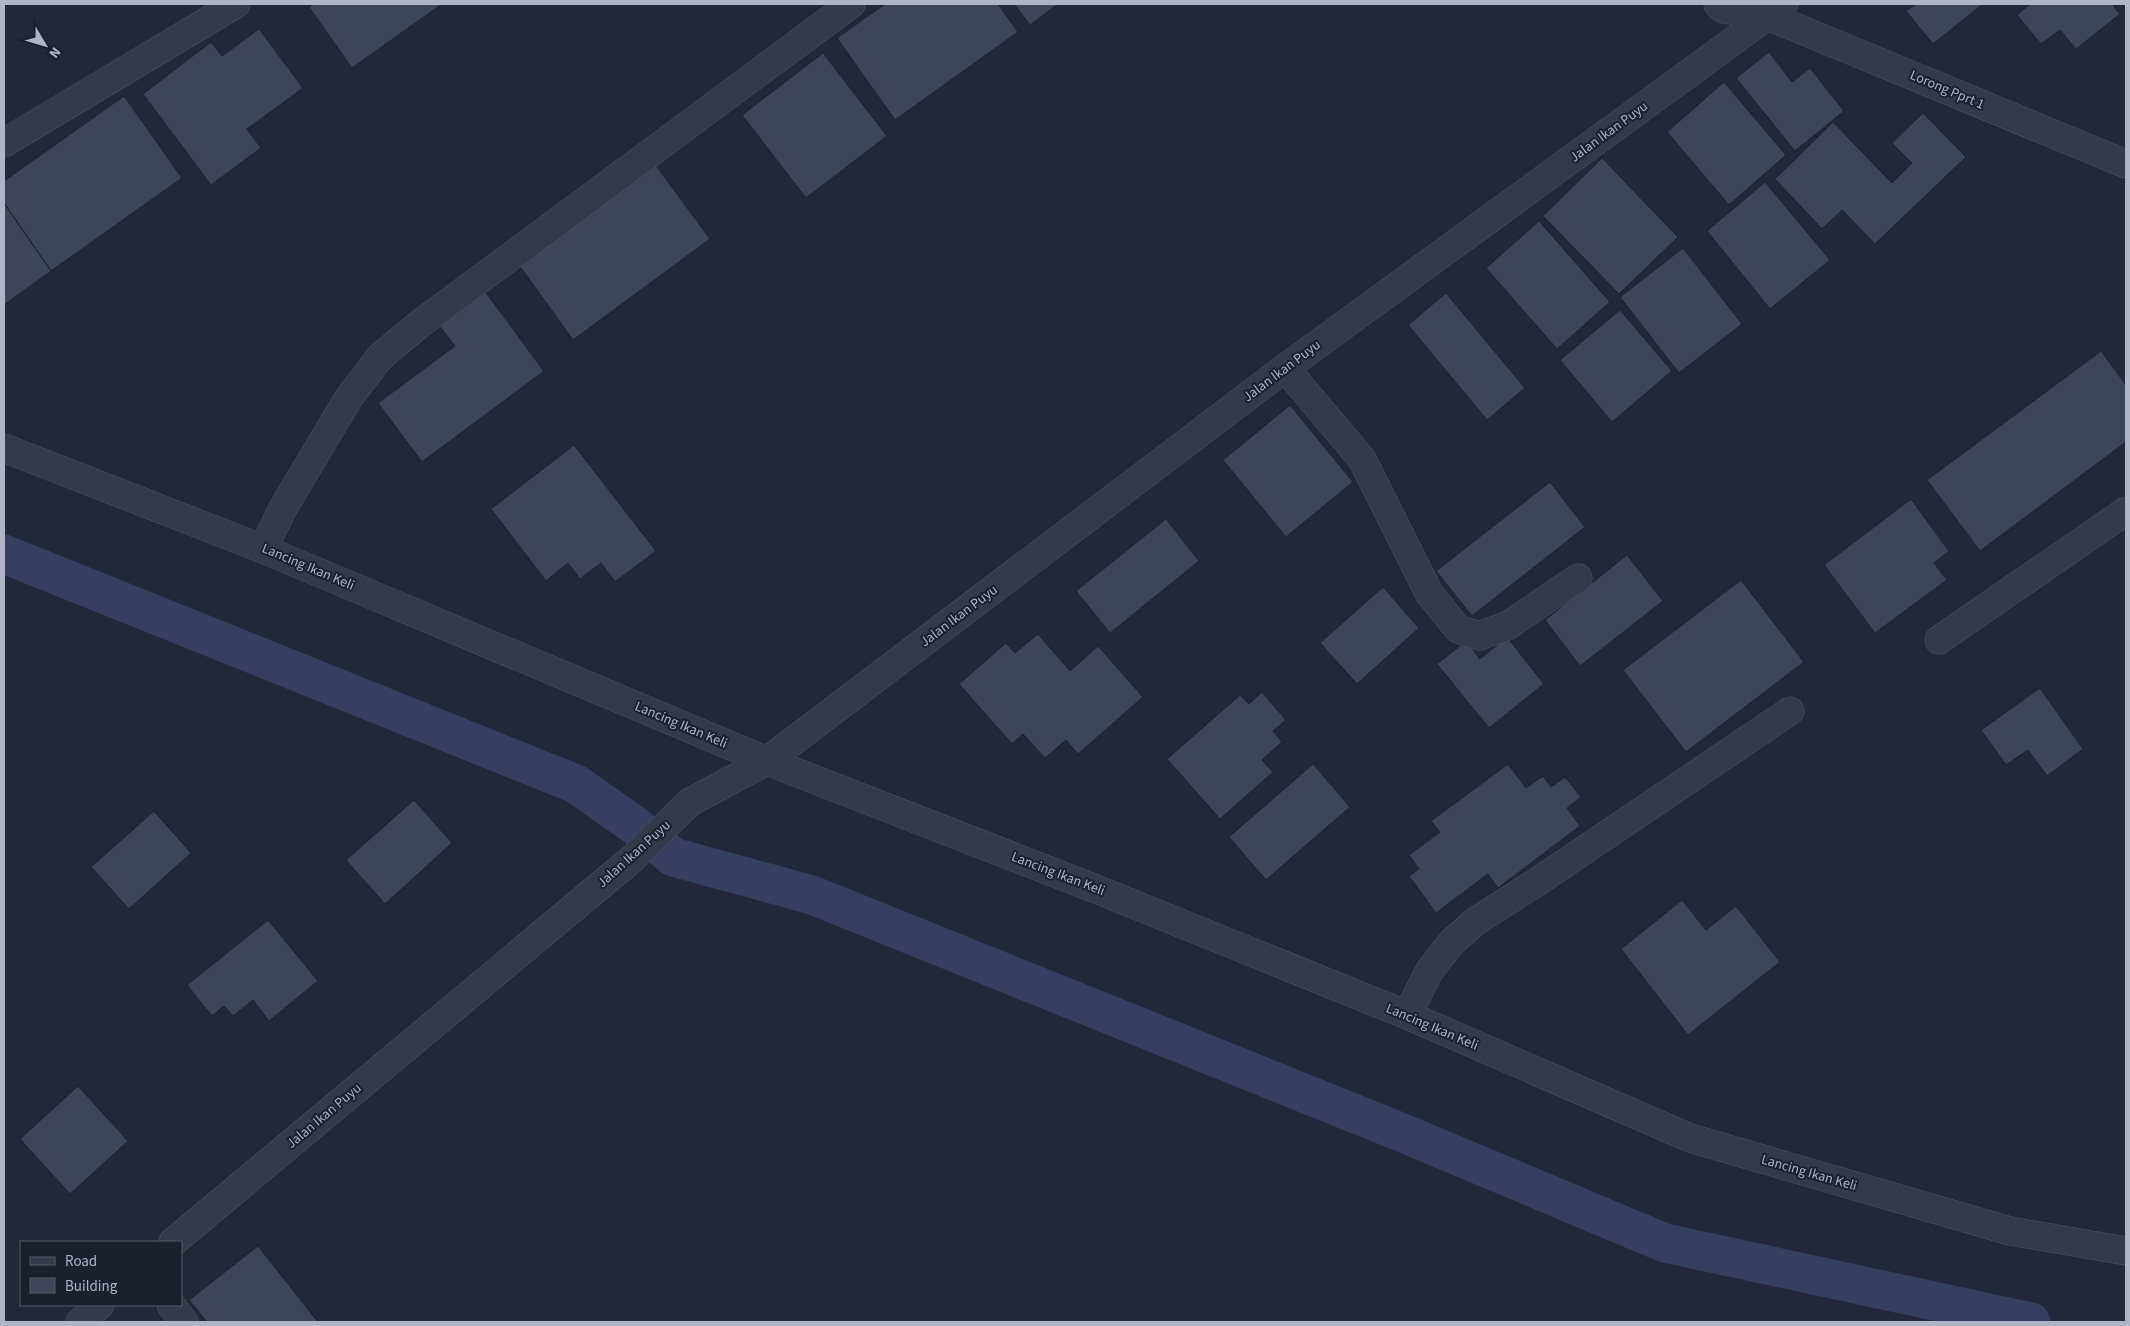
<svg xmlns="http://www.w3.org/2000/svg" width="2130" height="1326" font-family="'Source Sans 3',sans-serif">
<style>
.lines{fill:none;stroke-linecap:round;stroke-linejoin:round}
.canal{stroke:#363f60;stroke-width:39}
.building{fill:#3e4459;stroke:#1d2130}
.street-casing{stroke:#505464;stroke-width:29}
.street{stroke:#353a4a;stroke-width:28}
.labels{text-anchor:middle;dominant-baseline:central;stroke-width:4;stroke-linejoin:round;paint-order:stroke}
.street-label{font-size:14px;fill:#b0b4c6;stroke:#1b1f2e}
</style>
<rect width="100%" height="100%" fill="#222739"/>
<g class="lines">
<!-- canal -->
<path class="canal" d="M4,554l572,230 61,43 36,30 139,38 591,238 262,110 366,79"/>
</g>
<!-- building -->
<path class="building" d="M314,4h128l-90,64 -43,-61z
M885,4h113l20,28 -123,88 -58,-82z
M1014,4h44l-28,21z
M1916,4h67l-50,40 -27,-33z
M2030,4h82l8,10 -44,35 -16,-19 -19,14 -24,-29z
M259,29l44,59 -56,41 14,19 -50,37 -68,-91 68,-52 11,14z
M1769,52l23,30 18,-14 34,43 -49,40 -59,-73z
M823,53l64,83 -81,62 -64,-83z
M1724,82l62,73 -57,50 -62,-73z
M124,96l58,82 -131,93 -47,-68v-22z
M1923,113l43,44 -91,87 -33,-34 -20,19 -47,-50 58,-57 59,61 20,-20 -20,-20z
M1602,158l76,79 -59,57 -76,-78z
M655,164l55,75 -137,101 -54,-75z
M1765,182l65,78 -60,49 -63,-78z
M4,203l47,68 -47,34z
M1539,221l71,81 -53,47 -71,-81z
M1683,248l59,76 -63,49 -59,-76z
M484,290l60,81 -122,91 -44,-59 77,-57 -17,-22z
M1446,293l79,95 -38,32 -79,-95z
M1620,310l52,61 -60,51 -52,-62z
M2101,351l25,34v57l-146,109 -53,-71z
M1290,405l63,77 -67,55 -63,-77z
M574,445l82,106 -41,31 -14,-19 -21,16 -12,-16 -22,18 -55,-72z
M1550,482l35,45 -113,89 -36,-45z
M1911,499l38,52 -15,12 13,17 -72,53 -51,-68z
M1166,519l33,42 -89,72 -34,-42z
M1627,555l36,46 -83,65 -35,-46z
M1741,580l63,82 -118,90 -63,-82z
M1383,587l36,41 -62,56 -37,-41z
M1038,634l32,37 28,-25 45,51 -65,57 -12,-14 -21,18 -22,-24 -11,10 -53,-60 47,-41 9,10z
M1507,637l37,47 -55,44 -52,-64 29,-23 14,18z
M2040,688l43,61 -36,27 -19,-26 -22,15 -25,-35z
M1262,692l24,28 -13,11 9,11 -20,18 11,12 -53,47 -53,-60 73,-64 9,9z
M1313,764l37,43 -84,73 -37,-43z
M1508,764l18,24 17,-12 8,11 14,-10 16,20 -14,11 13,18 -82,62 -10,-14 -52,39 -27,-37 10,-7 -10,-14 31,-23 -9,-11z
M414,800l38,43 -67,61 -39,-44z
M154,811l37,42 -62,56 -38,-42z
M1682,900l24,30 30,-24 44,56 -92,73 -67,-86z
M268,920l50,61 -49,40 -16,-21 -20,16 -9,-10 -12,10 -25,-31z
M78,1086l50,55 -58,53 -50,-55z
M258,1246l60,76h-111l-18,-22z"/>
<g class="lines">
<defs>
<path id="street" d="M1718,4l5,5 45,7 358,148
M4,143l232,-139
M1285,368l77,91 67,134 29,36 21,7 28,-10 71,-48
M4,448l259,101 504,212 329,128 311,126 283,123 320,93 116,20
M263,549l20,-41 65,-109 32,-42 41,-34 430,-319
M1939,640l187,-129
M1407,1015l23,-45 22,-28 24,-21 61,-39 253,-171
M173,1242l459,-383 58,-57 77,-41 518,-393 499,-364
M171,1305l13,17
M80,1322l20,-17"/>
</defs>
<!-- street casing -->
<use href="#street" class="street-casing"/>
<!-- street -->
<use href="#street" class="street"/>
</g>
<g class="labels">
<!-- street labels -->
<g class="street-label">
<text transform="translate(1947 90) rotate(23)">Lorong Pprt 1</text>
<text transform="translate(1609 132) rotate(-36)">Jalan Ikan Puyu</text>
<text transform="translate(1282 371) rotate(-37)">Jalan Ikan Puyu</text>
<text transform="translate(308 567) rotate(23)">Lancing Ikan Keli</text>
<text transform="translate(959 616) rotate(-37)">Jalan Ikan Puyu</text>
<text transform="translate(681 725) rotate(23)">Lancing Ikan Keli</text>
<text transform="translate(634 854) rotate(-42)">Jalan Ikan Puyu</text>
<text transform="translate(1058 874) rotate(21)">Lancing Ikan Keli</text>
<text transform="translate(1432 1027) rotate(23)">Lancing Ikan Keli</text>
<text transform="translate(324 1116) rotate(-40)">Jalan Ikan Puyu</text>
<text transform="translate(1809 1173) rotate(16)">Lancing Ikan Keli</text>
</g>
</g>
<!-- border -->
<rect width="2130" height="1326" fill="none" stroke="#b0b4c6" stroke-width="10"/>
<!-- legend -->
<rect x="20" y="1241" width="162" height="65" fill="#1b1f2e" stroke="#575b6b"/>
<rect x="30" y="1257" width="25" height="8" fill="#353a4a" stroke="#575b6b"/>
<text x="65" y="1266" font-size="15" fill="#b0b4c6">Road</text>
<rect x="30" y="1278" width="25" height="15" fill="#3e4459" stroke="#575b6b"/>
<text x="65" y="1291" font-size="15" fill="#b0b4c6">Building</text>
<!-- north arrow -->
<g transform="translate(45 45) rotate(128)" stroke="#1b1f2e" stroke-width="4" paint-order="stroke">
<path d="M0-4L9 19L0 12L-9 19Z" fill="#b0b4c6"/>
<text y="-8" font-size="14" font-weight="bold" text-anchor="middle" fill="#b0b4c6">N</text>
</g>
</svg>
